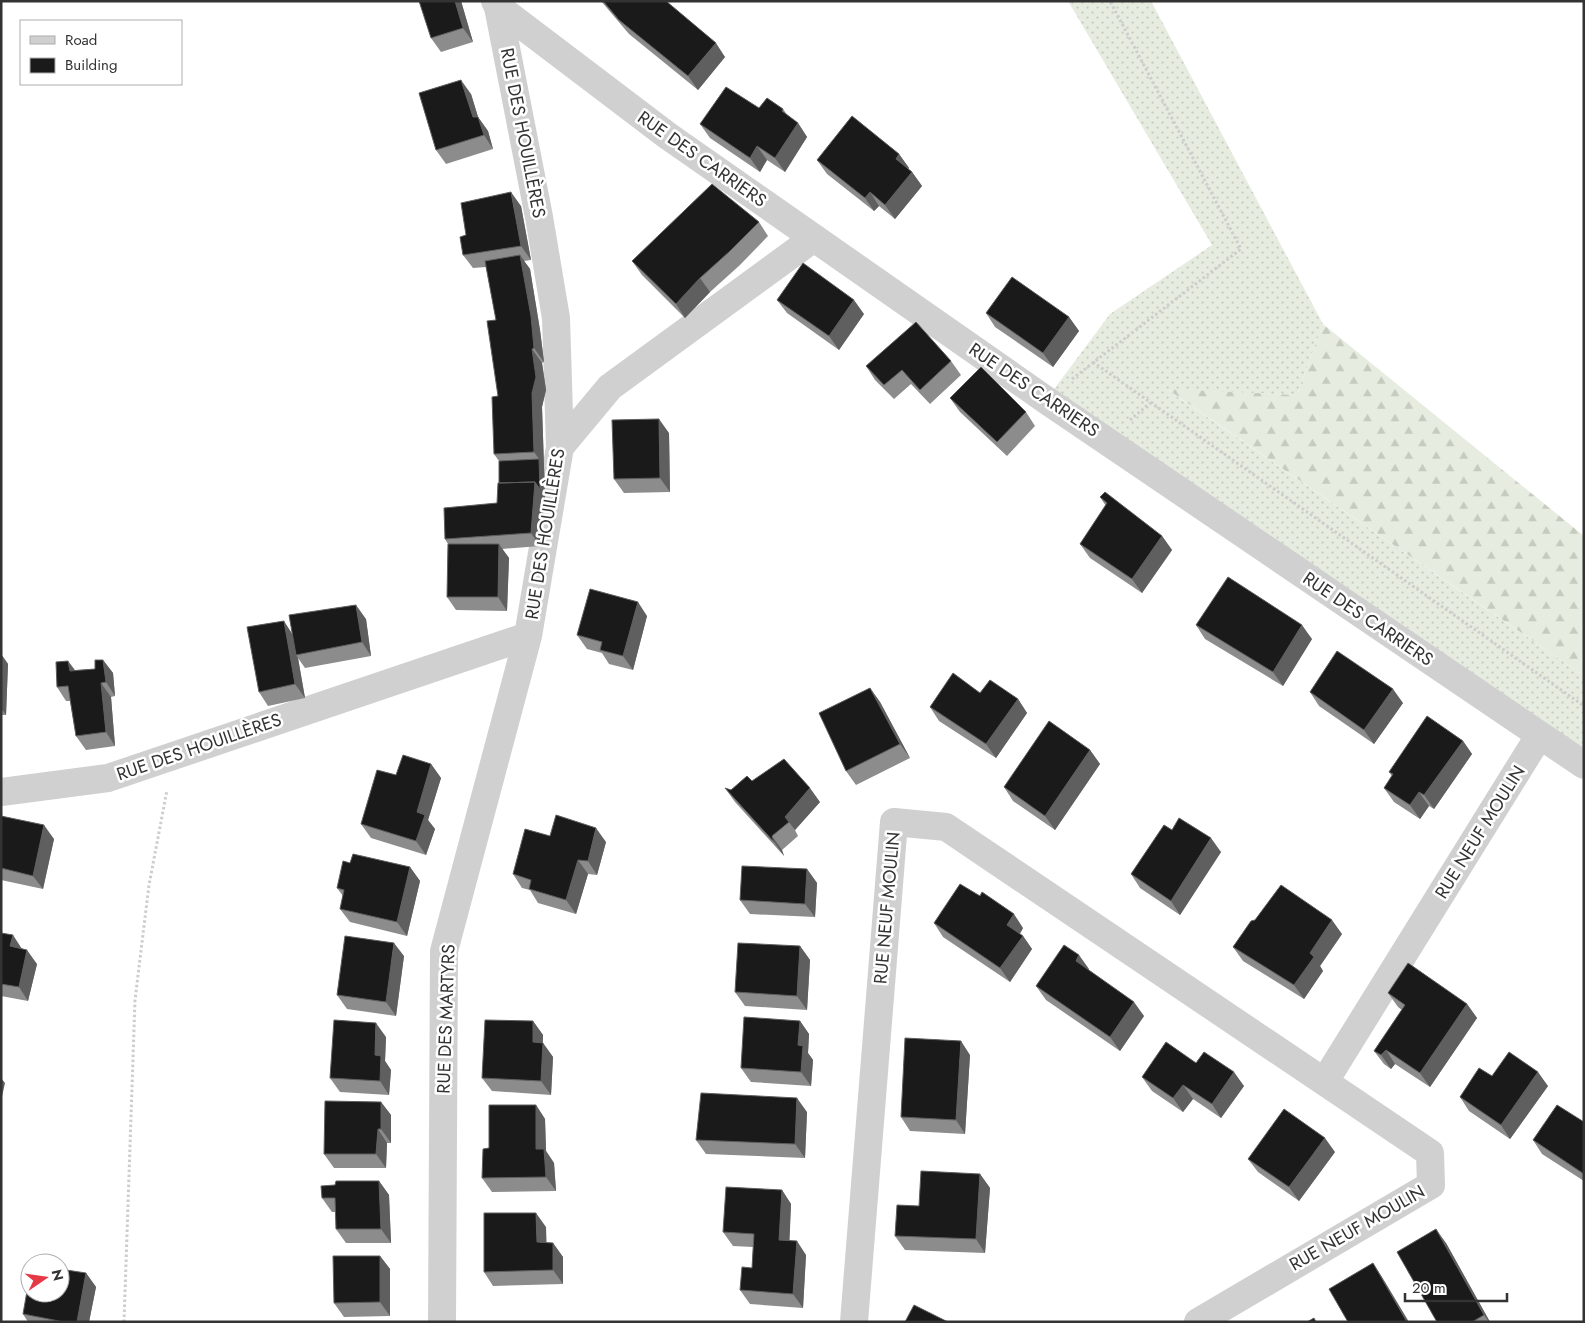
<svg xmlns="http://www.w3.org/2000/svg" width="1585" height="1323" font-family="Jost,sans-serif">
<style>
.grass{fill:url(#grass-dots)}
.forest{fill:url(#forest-firs)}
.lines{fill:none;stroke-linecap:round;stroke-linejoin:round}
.path{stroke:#cdcdcd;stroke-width:3;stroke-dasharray:2.5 2.5;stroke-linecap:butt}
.pedestrian{stroke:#d0d0d0;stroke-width:28}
.minor{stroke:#d0d0d0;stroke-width:28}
.tertiary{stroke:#d0d0d0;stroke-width:28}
.wall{fill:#8c8c8c}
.shaded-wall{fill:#5f5f5f}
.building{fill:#1a1a1a;stroke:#5f5f5f}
.labels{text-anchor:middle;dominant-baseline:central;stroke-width:5;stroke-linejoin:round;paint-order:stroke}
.street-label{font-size:18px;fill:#333;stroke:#fff}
</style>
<defs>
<pattern id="grass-dots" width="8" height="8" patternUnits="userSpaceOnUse" patternTransform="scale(1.25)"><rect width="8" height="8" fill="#e6ecdf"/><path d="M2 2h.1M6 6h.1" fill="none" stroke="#c6cbc0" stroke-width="1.8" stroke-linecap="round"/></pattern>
<pattern id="forest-firs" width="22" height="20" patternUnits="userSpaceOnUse" patternTransform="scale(1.25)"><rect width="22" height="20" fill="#e6ecdf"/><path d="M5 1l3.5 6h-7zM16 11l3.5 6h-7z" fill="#c6cbc0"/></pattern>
</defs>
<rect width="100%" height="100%" fill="#fff"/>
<!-- grass -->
<path class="grass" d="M1068,1h83l172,323 -26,71 -129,-5 416,286v89l-538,-365 64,-86 102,-69z"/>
<!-- forest -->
<path class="forest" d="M1323,324l261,212v140l-417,-287 130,6z"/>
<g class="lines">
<!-- path -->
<path class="path" d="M1093,362l491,344
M1072,379l169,-130 -131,-248
M1130,420l20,-17
M124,1322l11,-322 14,-115 18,-95"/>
<!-- pedestrian -->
<path class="pedestrian" d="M560,447l50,-60 204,-149"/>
<!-- minor -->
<path class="minor" d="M1,792l107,-14 420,-142
M1325,1081l214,-345
M442,1322l2,-371 84,-315 32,-189 -4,-129 -17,-101 -41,-210
M854,1322l40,-500 52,5 484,326 1,32 -233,137"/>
<!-- tertiary -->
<path class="tertiary" d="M495,1l3,6 170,129 378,264 538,365"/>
</g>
<!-- wall -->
<path class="wall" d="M461,1l12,41 -32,10 -10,-14z
M601,1h65l59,56 -27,33 -69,-56z
M471,94l7,23 10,14 5,18 -47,15 -10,-14z
M759,108l24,1 5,7 10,7 9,14 -22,35 -18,-12 -7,12 -50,-34 -10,-14z
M899,154l10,14 -1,1 4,3 10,14 -27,33 -16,-13 -5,5 -47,-37 -10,-14z
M521,206l10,54 -7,1 6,8 10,61 4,32 -2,1 4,27 -4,17 3,89 -5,50 -38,3 7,9 -2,53 -51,-1 -9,-13 1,-53 -3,-5 52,-36 2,-20v-22l-5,-7 4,-58 -2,-76 -10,-53 -13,1 -10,-13 3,-20z
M759,222l9,14 -28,29 -30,27 -25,26 -43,-43 -10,-14z
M777,300l87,14 -25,36 -52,-37z
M986,313l83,4 10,14 -26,36 -58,-40z
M951,361l10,14 -31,29 -19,-20 -17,15 -19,-19 -9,-14z
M950,398l76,14 9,14 -28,30 -47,-44z
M669,433l1,59 -46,1 -10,-14z
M1100,497l62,39 10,14 -30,43 -52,-35 -10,-14 26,-38z
M647,616l-14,54 -24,-6 -7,-11 -15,-4 -10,-14z
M366,619l5,37 -66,12 -7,-10 7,40 -37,8 -9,-14 33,-59z
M1196,625l116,14 -29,47 -78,-47z
M1,654l7,10 -2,51h-5z
M103,660l10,13 2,23 -4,1 4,49 -29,4 -10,-14 -6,-35h-4l-9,-14 11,-26 7,9 20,-1z
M870,688l10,14 30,56 -54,27 -10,-14z
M1310,692l93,11 -29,41 -55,-38z
M1018,699l9,14 -31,45 -57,-37 -9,-14z
M1463,741l9,13 -38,55 -5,-3 -9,13 -26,-17 -10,-14 8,-12 -3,-4z
M1090,750l10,14 -45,66 -42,-29 -9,-14z
M431,764l10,14 -13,42 7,9 -9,26 -55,-17 -10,-14 35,-49z
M752,781l68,21 -25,28 3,6 -16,14 2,6 -49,-54 -10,-14 6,2z
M1,816l53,23 -11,50 -42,-9z
M1172,830l49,22 -41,63 -40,-27 -9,-14z
M550,836l56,6 -9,33 -9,-1 -12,40 -38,-11 -8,-13 -8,-2 -9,-14z
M350,863l60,4 10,14 -13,55 -57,-14 -10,-13 3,-13 -6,-8z
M807,869l10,14 -2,34 -65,-3 -10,-14z
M1255,920l87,14 -22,32 3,5 -19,28 -61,-38 -10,-14z
M934,923l89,5 -3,6 3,2 9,13 -22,33 -67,-45z
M1,933l36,31 -9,37 -27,-5z
M800,946l10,14 -3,50 -62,-4 -10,-14z
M404,956l-8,60 -49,-7 -10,-14z
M1089,969l-1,1 56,46 -24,35 -74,-51 -10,-14z
M1388,993l79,11 10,14 -47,69 -35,-23 -4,5 -7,-5 -10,-13 28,-41 -4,-3z
M533,1021l10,14v8l10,14 -2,38 -59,-4 -10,-13z
M800,1021l9,13 -1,19 5,7 -2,26 -60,-4 -10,-14z
M386,1037l-1,24 6,9 -2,25 -49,-3 -10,-14z
M970,1055l-5,79 -55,-3 -9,-14z
M1196,1063l48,23 -23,32 -28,-19 -10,13 -31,-21 -10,-14z
M1492,1076l56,10 -38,53 -41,-28 -9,-14z
M381,1102l10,13v28h-4l-1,25h-52l-10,-14z
M536,1105l9,14 1,32 8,12 2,28 -64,1 -10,-14 7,-30z
M807,1112l-2,46 -99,-4 -10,-14z
M1584,1122v59l-42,-27 -9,-14z
M1335,1152l-36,49 -41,-29 -10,-13z
M980,1174l10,14 -5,65 -80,-3 -10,-14 24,-30z
M379,1181l10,14 2,48h-45l-10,-14v-17h-4l-10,-14z
M782,1190l9,14 -2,36 17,15 -3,53 -53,-4 -10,-14 12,-22 1,-21 -20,-1 -10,-14z
M546,1227v16h7l10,14v27l-70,2 -9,-14z
M1446,1243l44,79h-53z
M380,1256l10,13v47l-46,1 -10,-14z
M86,1273l10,14 -7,35h-61l-5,-8z"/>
<!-- shaded-wall -->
<path class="shaded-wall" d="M455,1h6l12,41 -10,-14z
M716,43l9,14 -27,33 -10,-14z
M461,80l10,14 8,26 -1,-3 10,14 5,18 -9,-14 -11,-18z
M798,123l9,14 -22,35 -10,-14z
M757,146l10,14 -7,12 -10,-14z
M899,154l10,14 -3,4 -10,-13z
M912,172l10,14 -27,33 -10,-14z
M511,192l10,14 10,54 -10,-14z
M870,192l9,14 -5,5 -9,-13z
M520,255l10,14 10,61 4,32 -10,-14z
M700,278l10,14 -25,26 -9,-14z
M854,300l10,14 -25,36 -10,-14z
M1069,317l10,14 -26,36 -10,-14z
M532,349l10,14 4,27 -4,17 2,59 -10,-14 -2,-59z
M659,419l10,14 1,59 -10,-14z
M539,459l5,7 1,30 -5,50 -9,-13 4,-51z
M1162,536l10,14 -30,43 -10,-14z
M499,544l10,14 -2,53 -9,-14z
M638,602l9,14 -14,54 -10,-14z
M356,605l10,14 5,37 -9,-14z
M284,621l9,14 3,20 2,3 7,40 -10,-14z
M1302,625l10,14 -29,47 -10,-14z
M1,654l7,10 -2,51 -5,-7z
M103,660l10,13 2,23 -9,-14z
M68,661l10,14 -8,-4z
M101,683l10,14 4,49 -9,-14z
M870,688l10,14 30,56 -10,-14z
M1393,689l10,14 -29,41 -10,-14z
M1018,699l9,14 -31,45 -10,-14z
M1463,741l9,13 -38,55 -10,-14z
M1090,750l10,14 -45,66 -10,-14z
M431,764l10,14 -13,42 7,9 -9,26 -10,-14 1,-29z
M810,788l10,14 -25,28 -10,-13z
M1419,792l10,14 -9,13 -10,-14z
M44,825l10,14 -11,50 -10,-13z
M596,828l10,14 -9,33 -9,-14z
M772,836l10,14 2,6 -10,-14z
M1211,838l10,14 -41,63 -9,-14z
M578,860l10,14 -12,40 -10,-14z
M410,867l10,14 -13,55 -10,-14z
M807,869l10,14 -2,34 -10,-13z
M1014,914l9,14 -6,10 -10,-13z
M1332,920l10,14 -22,32 3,5 -19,28 -10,-14 16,-32z
M13,935l9,14 -12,-3z
M1023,936l9,13 -22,33 -10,-14z
M394,943l10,13 -8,60 -10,-14z
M800,946l10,14 -3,50 -10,-14z
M27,950l10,14 -9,37 -9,-14z
M1079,955l10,14 -3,6 -10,-14z
M1134,1002l10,14 -24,35 -10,-14z
M1467,1004l10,14 -47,69 -10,-14z
M533,1021l10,14 -1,21 -9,-14z
M800,1021l9,13 -1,19 5,7 -2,26 -10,-14 -3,-27z
M376,1023l10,14 -1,24 6,9 -2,25 -9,-14 -5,-26z
M961,1041l9,14 -5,79 -9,-14z
M543,1043l10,14 -2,38 -10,-14z
M1386,1050l9,14 -4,5 -10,-14z
M1234,1072l10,14 -23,32 -9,-14z
M1538,1072l10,14 -38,53 -9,-14z
M1,1078l4,5 -4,18z
M1183,1085l10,14 -10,13 -10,-14z
M797,1098l10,14 -2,46 -10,-14z
M381,1102l10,13v28l-10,-14z
M536,1105l9,14 1,32 8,12 2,28 -10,-14 -10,-28z
M378,1129l9,14 -1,25 -10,-14z
M1325,1138l10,14 -36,49 -10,-14z
M980,1174l10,14 -5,65 -9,-14z
M379,1181l10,14 2,48 -10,-14z
M782,1190l9,14 -2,50 -10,-14z
M536,1213l10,14 1,29 -10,-14z
M1436,1229l10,14 44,79h-1l-5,-7z
M797,1241l9,14 -3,53 -10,-14z
M553,1243l10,14v27l-10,-14z
M380,1256l10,13v47l-10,-14z
M1373,1263l9,14 27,45h-2z
M86,1273l10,14 -7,35h-12z"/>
<!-- building -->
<path class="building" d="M419,1h36l8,27 -32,10z
M603,1h63l50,42 -28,33 -69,-56z
M461,80l12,37h5l6,18 -48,15 -17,-57z
M726,87l33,21 8,-10 16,11 -1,2 16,12 -23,35 -18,-12 -7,12 -50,-34z
M852,116l47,38 -3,5 16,13 -27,33 -15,-13 -5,6 -48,-38z
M712,184l47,38 -29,29 -30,27 -24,26 -44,-43z
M511,192l10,54 -58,9 -3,-18 6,-2 -5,-32z
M520,255l11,61 3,32 -2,1 4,28 -4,16 2,59 -40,2 -2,-57 6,-1 -11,-75 9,-1 -11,-59z
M803,263l51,37 -25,36 -52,-36z
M1012,277l57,40 -26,36 -57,-40z
M916,322l35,39 -31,29 -18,-20 -18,15 -18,-19z
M981,367l45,45 -29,30 -47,-44z
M659,419l1,59 -46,1 -2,-59z
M539,459l1,30 -5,-7 -36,1v-22z
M535,482l-4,51 -86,6 -1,-31 53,-5 1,-20z
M1105,492l57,44 -30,43 -52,-35 27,-41 -7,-6z
M448,544h51l-1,53h-51z
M1228,577l74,48 -29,47 -77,-47z
M590,589l48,13 -15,54 -23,-6 2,-8 -25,-7z
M356,605l6,37 -66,13 -7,-40z
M284,621l11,63 -36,8 -12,-65z
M1337,651l56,38 -29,41 -54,-38z
M95,660h8l3,22 -5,1 5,49 -30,4 -8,-50 -11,1 -1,-25 12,-1 2,10 25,-2z
M953,673l27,20 10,-13 28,19 -32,45 -56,-37z
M870,688l30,56 -54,27 -27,-58z
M1427,716l36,25 -39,54 -5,-3 -9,13 -26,-17 9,-14 -4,-2z
M1049,721l41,29 -45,66 -41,-29z
M403,755l28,9 -14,48 8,3 -9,26 -55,-17 16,-54 19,5z
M784,759l26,29 -25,29 4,5 -17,14 2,6 -49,-54 6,2 16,-14 5,5z
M556,815l40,13 -8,33 -10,-1 -12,40 -37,-11 2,-9 -18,-6 12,-45 25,7z
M1,816l43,9 -11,51 -32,-8z
M1179,818l32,20 -40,63 -40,-27 33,-49 8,5z
M353,854l57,13 -13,55 -57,-13 4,-19 -7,-2 6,-27 7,2z
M742,866l65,3 -2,35 -65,-4z
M960,884l20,12 2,-4 32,22 -7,11 16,11 -23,32 -66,-45z
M1281,885l51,35 -22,33 4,4 -20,28 -61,-38 18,-26 4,-1z
M1,933l12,2 -3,11 17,4 -8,37 -18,-3z
M345,936l49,7 -8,59 -49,-7z
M738,943l62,3 -3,50 -62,-4z
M1064,945l15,10 -3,6 58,41 -24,35 -74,-51z
M1408,963l59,41 -47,69 -34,-23 -5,5 -7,-4 31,-46 -17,-12z
M744,1017l56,4 -2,24 5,1 -2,26 -60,-4z
M334,1020l42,3 -1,32 6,1 -1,25 -50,-3z
M485,1020l48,1v21l10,1 -2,38 -59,-3z
M905,1038l56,3 -5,79 -55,-3z
M1166,1042l30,21 8,-11 30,20 -22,32 -29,-19 -10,13 -31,-21z
M1509,1052l29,20 -37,53 -41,-28 19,-29 13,8z
M701,1093l96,5 -2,46 -99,-4z
M325,1101l56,1v27h-3l-2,25h-52z
M489,1105h47v44h8l2,28 -64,1 1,-29 6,-1z
M1557,1105l27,17v52l-51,-34z
M1284,1109l41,29 -36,49 -41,-28z
M921,1171l59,3 -4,65 -81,-3 2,-31 22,1z
M336,1181h43l2,48h-45l-1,-31h-13l-1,-12 14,-1z
M726,1187l56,3 -3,50 18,1 -4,53 -53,-4 2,-23 10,1 2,-34 -31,-2z
M484,1213h52l1,29 16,1v27l-69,2z
M1436,1229l48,86 -12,7h-35l-40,-70z
M333,1256h47v46l-46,1z
M1373,1263l34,59h-59l-19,-33z
M60,1269l26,4 -9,49h-13l-41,-8 7,-40v19h30z
M914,1305l34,17h-43z
M1314,1318l2,4h-9z"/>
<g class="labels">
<!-- street labels -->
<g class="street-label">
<text transform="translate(523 133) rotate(79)">RUE DES HOUILLÈRES</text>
<text transform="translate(702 159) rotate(35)">RUE DES CARRIERS</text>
<text transform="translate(1034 390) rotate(34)">RUE DES CARRIERS</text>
<text transform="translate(545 534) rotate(-81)">RUE DES HOUILLÈRES</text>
<text transform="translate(1368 619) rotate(34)">RUE DES CARRIERS</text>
<text transform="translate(199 747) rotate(-19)">RUE DES HOUILLÈRES</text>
<text transform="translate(1480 832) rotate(-58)">RUE NEUF MOULIN</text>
<text transform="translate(887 908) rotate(-85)">RUE NEUF MOULIN</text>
<text transform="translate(446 1019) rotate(-88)">RUE DES MARTYRS</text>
<text transform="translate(1357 1228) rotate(-30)">RUE NEUF MOULIN</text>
</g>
</g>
<!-- border -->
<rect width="1585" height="1323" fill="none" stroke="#333333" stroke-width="5"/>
<!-- legend -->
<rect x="20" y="20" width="162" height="65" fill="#ffffff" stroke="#adadad"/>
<rect x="30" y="36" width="25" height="8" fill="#d0d0d0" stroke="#adadad"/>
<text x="65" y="45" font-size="15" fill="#333333">Road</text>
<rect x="30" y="58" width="25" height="15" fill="#1a1a1a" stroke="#adadad"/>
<text x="65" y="70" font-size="15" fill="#333333">Building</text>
<!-- north arrow -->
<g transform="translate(45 1278) rotate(77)"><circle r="24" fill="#ffffff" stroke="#adadad"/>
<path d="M0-4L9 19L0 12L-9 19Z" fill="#e63946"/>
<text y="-8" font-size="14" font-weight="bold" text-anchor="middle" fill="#333333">N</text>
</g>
<!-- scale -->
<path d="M1405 1293v8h102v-8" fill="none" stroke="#333333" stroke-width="2.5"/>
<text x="1412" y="1293" font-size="15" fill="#333333" stroke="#ffffff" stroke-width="4" paint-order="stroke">20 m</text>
</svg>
